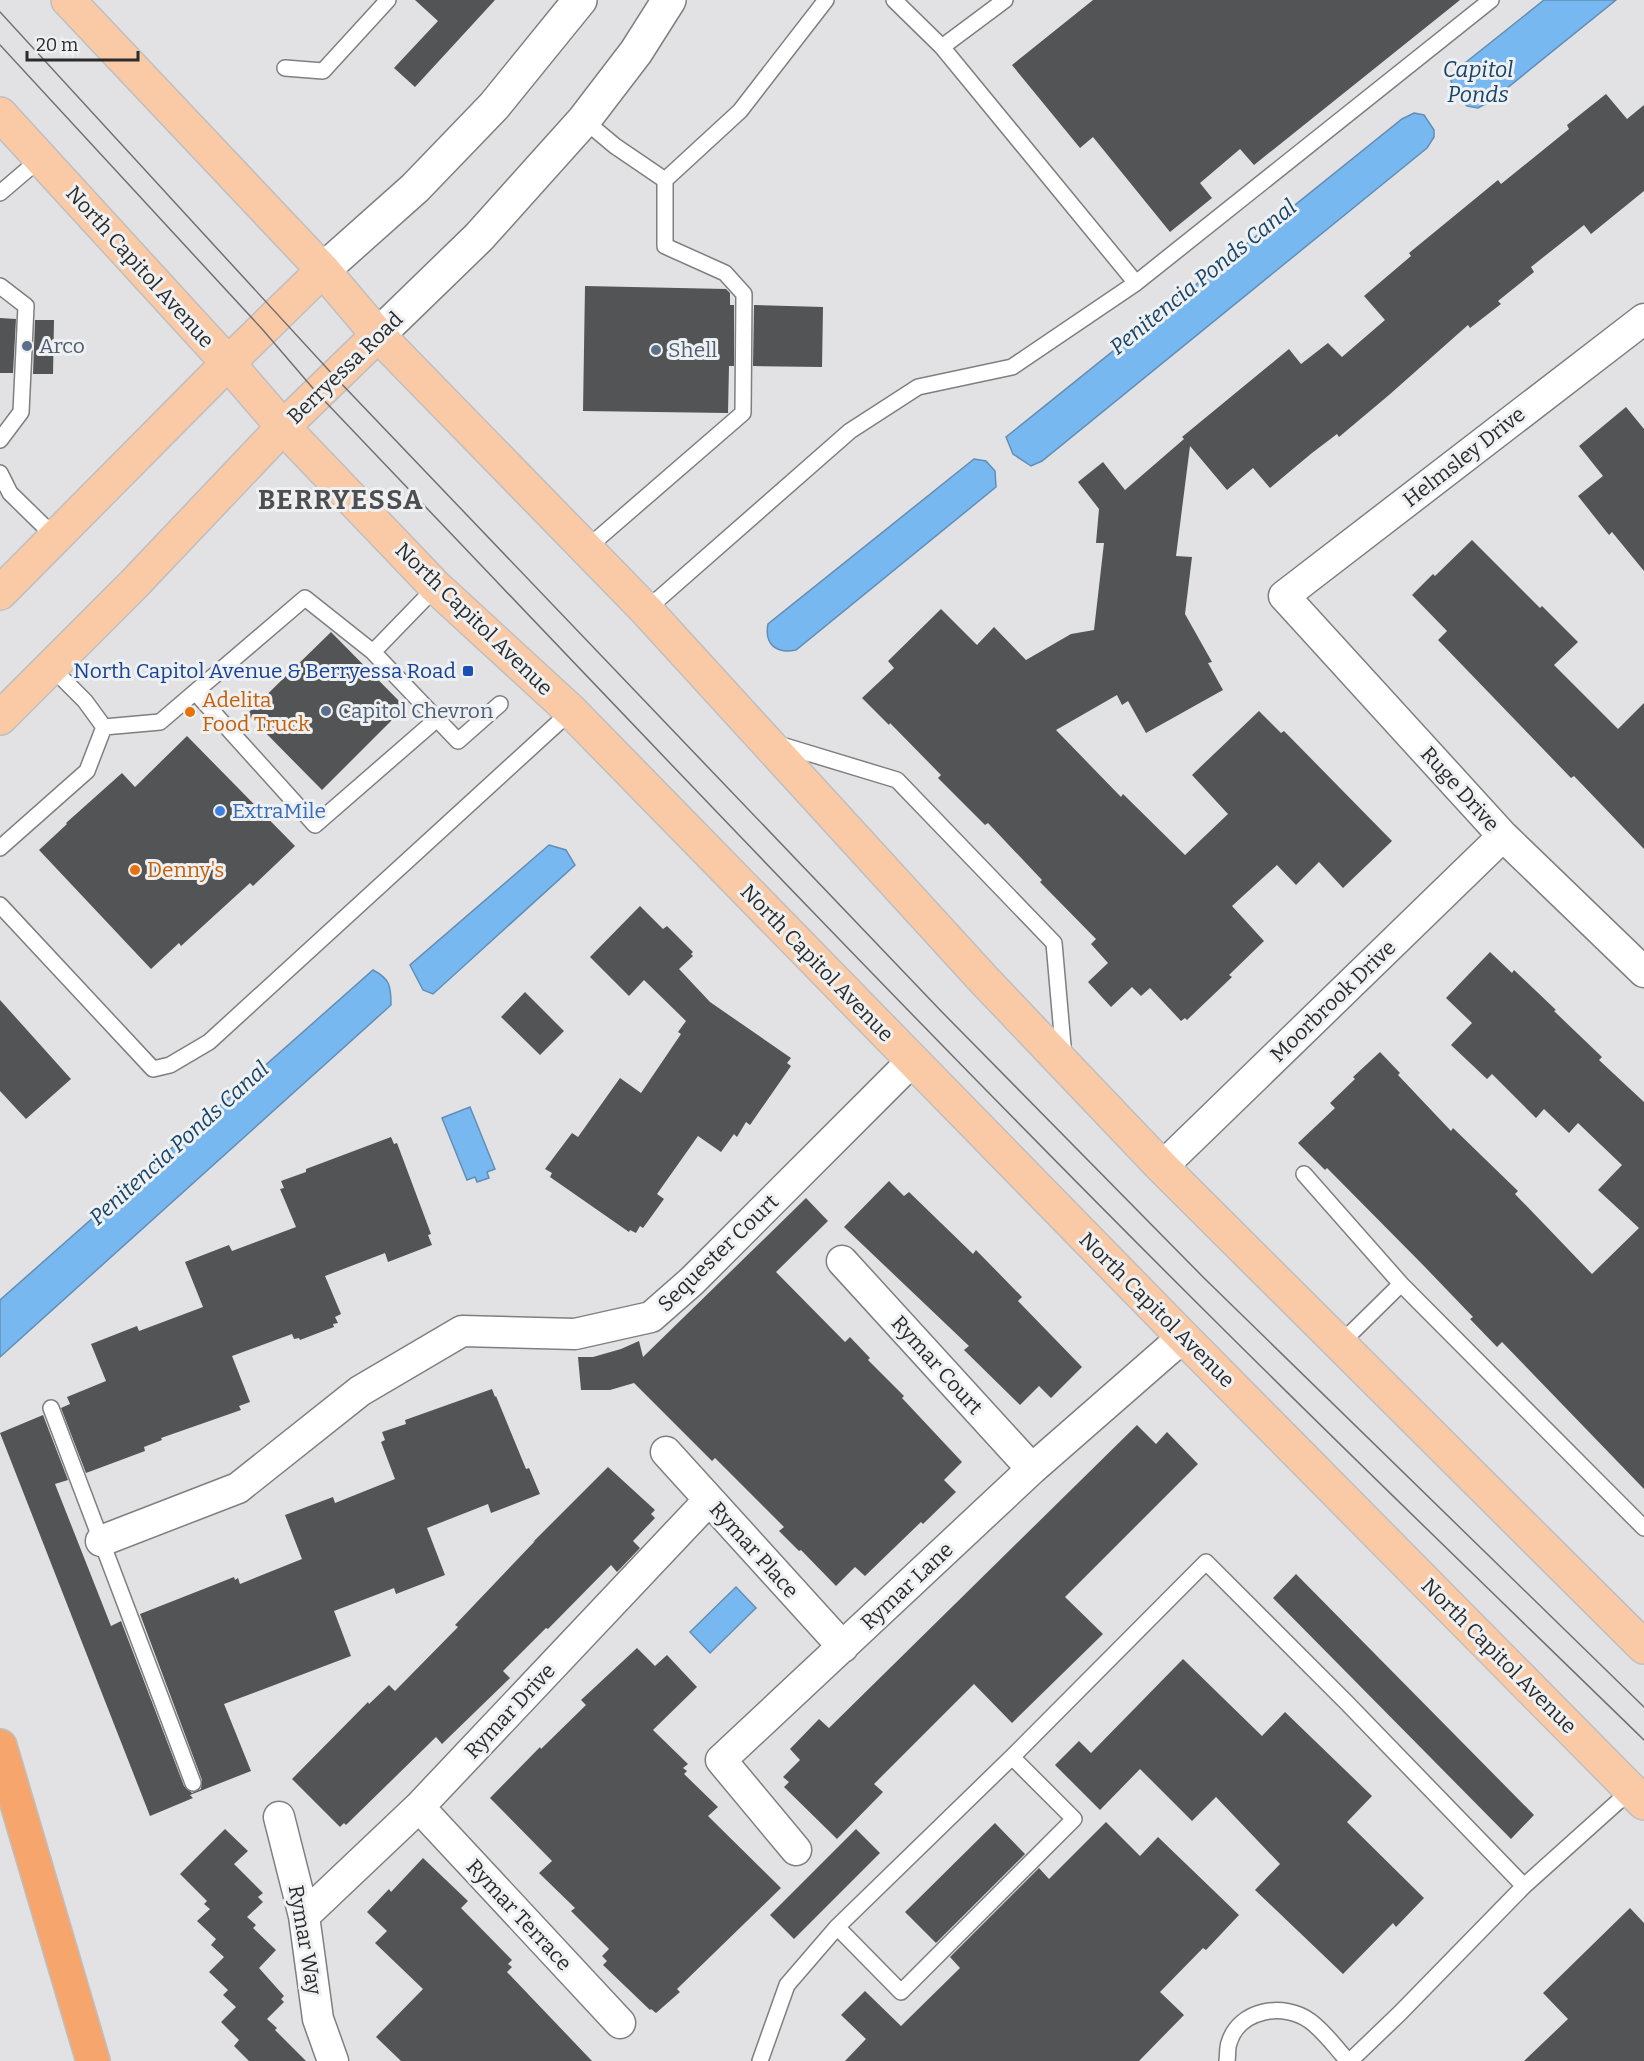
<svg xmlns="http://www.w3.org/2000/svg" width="1644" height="2061" font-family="Bitter,serif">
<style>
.water{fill:#78b8f1;stroke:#618eb6;stroke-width:1.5}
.building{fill:#535455}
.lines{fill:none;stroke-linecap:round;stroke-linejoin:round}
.lane-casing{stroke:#7e7f80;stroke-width:18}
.street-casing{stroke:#7e7f80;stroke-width:33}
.secondary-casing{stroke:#7e7f80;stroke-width:36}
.primary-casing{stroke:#bfbfc0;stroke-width:36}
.highway-casing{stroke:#bfbfc0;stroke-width:36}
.lane{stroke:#fff;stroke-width:15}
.street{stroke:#fff;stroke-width:30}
.secondary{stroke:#fff;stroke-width:33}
.primary{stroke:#facaa7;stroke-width:33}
.highway{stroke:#f6a66d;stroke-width:33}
.tram{stroke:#707071;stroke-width:1.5}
.service-dot{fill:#5c6f8a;stroke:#eff0f1;stroke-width:2}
.transit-dot{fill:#1a4fb4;stroke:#eff0f1;stroke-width:2}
.food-dot{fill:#e8710a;stroke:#eff0f1;stroke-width:2}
.shop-dot{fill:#3f7fe0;stroke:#eff0f1;stroke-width:2}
.labels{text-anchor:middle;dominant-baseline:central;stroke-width:6;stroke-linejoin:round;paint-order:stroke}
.street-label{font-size:21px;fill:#2b2b2c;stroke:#eff0f1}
.service-label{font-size:21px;fill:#4e5e75;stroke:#eff0f1;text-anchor:start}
.transit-label{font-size:21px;fill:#164399;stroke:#eff0f1;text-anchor:end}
.food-label{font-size:21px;fill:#c56008;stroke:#eff0f1;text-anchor:start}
.shop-label{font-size:21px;fill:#366cbe;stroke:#eff0f1;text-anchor:start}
.water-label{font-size:22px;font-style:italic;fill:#16446a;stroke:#eff0f1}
.district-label{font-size:27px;font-weight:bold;letter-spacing:1.5px;fill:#4f4f51;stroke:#eff0f1}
</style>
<rect width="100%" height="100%" fill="#e2e2e4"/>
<!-- water -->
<path class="water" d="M1544,0h72l-125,101 -13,7 -11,-2 -14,-14 -2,-12 4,-9z
M1414,113l10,2 10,15v7l-7,11 -385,313 -11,5 -18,-12 -7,-17 396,-318z
M974,459l12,2 9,10 1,16 -200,163c-19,4 -32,-5 -28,-26z
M549,845l17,5 9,15 -142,129 -10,-4 -13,-25z
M373,970c17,9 18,16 18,35l-391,352v-57z
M470,1107l25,62 -8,3 2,6 -12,4 -2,-5 -8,3 -25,-62z
M736,1587l20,21 -46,45 -20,-21z"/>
<!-- building -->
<path class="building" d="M415,0h80l-80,87 -21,-19 44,-47z
M1093,0h367l-206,165 -14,-16 -40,34 12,15 -42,34 -77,-95 -13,11 -68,-83z
M1606,94l21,25 17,-14v86l-53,43 -7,-9 -53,42 3,5 -36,29 3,3 -31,24 -2,-3 -79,70 -50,42 -2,-3 -25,19 -42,35 -17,-20 -26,22 -37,-44 -14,110 16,1 -7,57 27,48 -4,1 15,27 -77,43 -18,-32 -6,4 -5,-10 -61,35 65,67 2,-3 62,61 43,-41 -36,-39 67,-64 22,22 3,-2 108,110 -49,47 -24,-26 -23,23 -19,-20 -45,41 32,35 -35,34 3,2 -45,43 -2,-2 -4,3 -31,-33 -9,8 -9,-9 -21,20 -23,-25 20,-19 -17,-19 5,-5 -56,-57 2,-2 -54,-57 -3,2 -47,-47 3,-3 -51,-52 -1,2 -27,-27 32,-30 -6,-7 53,-52 36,36 17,-18 32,33 45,-26 23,-4 10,-87h-8l3,-34 -21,-27 25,-20 22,28 59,-51 -2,-2 107,-88 12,15 27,-21 14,14 43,-37 -21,-24 47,-40 -2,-3 89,-73 3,4 68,-55 -2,-4z
M585,286l141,3 4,4v12h4v61h-5l-1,47 -145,-2z
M754,305l69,2 -1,60 -69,-1z
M0,318l16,1 -3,54h-13z
M35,320h19l-1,54h-20z
M1626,407l18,22v142l-32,-39 -3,3 -31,-39 25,-20 -24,-30z
M1472,540l68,68 2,-2 36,36 -24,23 64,64 26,-26v146l-70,-73 -3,2 -133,-138 9,-9 -35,-36 21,-21 2,2z
M331,632l74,75 -83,83 -75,-76z
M187,736l108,110 -42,40 -3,-3 -69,63 -2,-3 -28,26 -112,-119 28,-26 -1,-1 56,-50 13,14z
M640,906l23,23 4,-3 26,26 -2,2 2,2 -14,13 31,33 81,56 -4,5 4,3 -41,59 -4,-3 -9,15 -3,-3 -13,18 -23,-16 -41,58 7,5 -21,29 -3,-2 -4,7 -6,-3 -1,2 -79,-55 2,-4 -7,-4 27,-36 6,4 42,-59 21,15 40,-59 -3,-2 8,-11 -42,-41 -15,16 -39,-39z
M1490,952l22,21 2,-3 42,40 -2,1 48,46 -3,3 45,42v387l-142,-147 -5,5 -27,-28 3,-2 -50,-52 -96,-97 -2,2 -27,-27 37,-35 -5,-5 25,-24 -2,-2 27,-25 20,21 -2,2 53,56 2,-3 65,63 -3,3 77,80 47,-46 -41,-38 24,-25 -44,-42 -9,10 -25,-24 -8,9 -44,-44 -5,5 -36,-34 21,-22 -26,-25z
M525,992l39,39 -24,24 -39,-38z
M0,1000l71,79 -45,40 -26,-28z
M391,1137l3,7 3,-1 34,91 -3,1 4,10 -44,17 -3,-9 -60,23 16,38 -6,3 3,6 -5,1 1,3 -34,13 -1,-2 -5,1 -2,-5 -60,22 18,46 -11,4 2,4 -80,28 1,2 -18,7 1,4 -59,22 -25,-65 9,-4 -3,-7 39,-16 -15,-37 46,-18 2,5 64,-24 -18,-45 44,-17 3,6 64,-24 -16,-38 4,-1 -3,-7 25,-9v-3z
M889,1181l15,15 5,-4 64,62 3,-4 46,47 -4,4 64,66 -31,31 -12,-12 -19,19 -56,-55 5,-4 -125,-119z
M806,1198l22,23 -52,51 69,70 5,-5 20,21 -2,2 36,36 -2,2 60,64 -18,18 12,12 -33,32 -2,-2 -56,54 -10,-9 -19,19 -35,-36 -2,1 -20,-20 5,-4 -69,-69 -3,3 -78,-78 -24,7h-29l-3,-33h15l28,-8 18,-8 4,16z
M492,1389l3,8 1,-1 30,73 3,-1 11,26 -49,19 -3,-9 -61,24 18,47 -49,19 -2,-6 -60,23 17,45 -127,48 27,67 -61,24 3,3 -43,18 -150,-383 43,-18 25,65 -13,4 56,142 10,-5 63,165 8,7 9,-4 1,-9 -62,-166 94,-37 1,3 3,-2 2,6 62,-25 -17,-44 48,-18 2,6 60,-24 -14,-37 4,-2 -3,-8 24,-8 -1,-4z
M1137,1425l19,19 11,-12 31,32 -133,133 38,37 -91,89 -38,-39 -100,100 9,8 -46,47 -53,-52 5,-5 -6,-5 17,-17 -10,-11 29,-30 10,9z
M608,1467l47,43 -4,4 4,4 -22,23 7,7 -23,24 -6,-7 -63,64 -2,-1 -43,43 7,7 -68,66 -6,-7 -90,88 -2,-2 -4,4 -48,-48 76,-77 1,2 20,-19 6,6 63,-64 -3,-2 80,-84 -2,1z
M1296,1574l238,241 -23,24 -238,-241z
M637,1648l18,18 12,-11 30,32 -44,43 35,34 -5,4 4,3 -3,3 34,33 -10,9 73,72 -104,101 3,3 -24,21 -5,-4 -1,1 -47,-45 4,-4 -5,-5 7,-7 -38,-38 4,-3 -36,-35 13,-12 -62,-63 50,-51 1,2 45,-44 -5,-5z
M1183,1659l79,77 23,-24 87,84 -25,26 77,76 -28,29 -3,-4 -50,51 -88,-84 25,-26 -64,-67 -24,24 -52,-52 -40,41 -45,-45 24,-24 12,12z
M1106,1822l34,34 18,-19 81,78 -33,35 -3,-2 -43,44 24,23 -45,46h-294l21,-22 -25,-24 24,-24 36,35 59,-58 -10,-11 89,-89 10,11z
M995,1823l30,31 -89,89 -31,-31z
M225,1829l23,22 -14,13 29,29 -5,4 5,5 -16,15 9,8 -3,3 23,22 -17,18 25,28 -3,3 3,3 -17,17 10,9 -2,2 31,31h-57l-15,-15 5,-6 -18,-18 15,-15 -13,-12 5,-5 -19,-18 15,-15 -13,-12 5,-6 -19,-18 13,-12 -6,-5 3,-3 -27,-27z
M856,1829l24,24 -86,86 -24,-24z
M423,1858l45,43 -7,7 51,52 -4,4 4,3 -5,5 85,89h-191l-25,-24 47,-48 -48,-46 12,-12 -20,-19 22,-23 2,3z
M1630,1908l14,15v138h-120l44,-42 -25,-26z"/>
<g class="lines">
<defs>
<path id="lane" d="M894,0l48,47 194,236
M942,47l63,-47
M285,68l38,3 65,-71
M584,120l31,26 50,34
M0,193l41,-35
M0,286l26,20 -5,106 -21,28
M0,473l10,20 46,45
M587,548l156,-135 1,-119 -19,-21 -60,-27v-66l75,-69 86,-111
M646,610l204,-179 68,-44 94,-20 124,-84 355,-283
M373,652l85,89 42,-37
M195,692l120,133 122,-106
M104,727l56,-5 145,-124 68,54 63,-65
M775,743l122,37 157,163 10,114
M0,848l87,-77 17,-44 -19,-26 -34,-34
M0,905l153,164 17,-4 39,-23 362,-331
M1304,1174l97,110
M1340,1344l61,-60 243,244
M51,1408l142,375
M837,1927l64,65 173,-173 -62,-62
M760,2061l27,-76 50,-58 175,-170 194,-195 140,140 178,184
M1227,2061c1,-6 0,-13 2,-18 10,-34 55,-41 81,-22 14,10 26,27 38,40
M1350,2061l50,-48 124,-127 107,-96"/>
<path id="street" d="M1644,319l-360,277 219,240 141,136
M1162,1167l341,-331
M842,1261l190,208
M666,1452l177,195
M101,1541l137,-53 122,-97 102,-60 113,3 76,-17 41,-36 220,-220
M419,1807l201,216
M279,1817l25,99 14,103 15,42
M796,1850l-75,-90 311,-291 151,-132
M304,1916l115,-109 290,-307"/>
<path id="secondary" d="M323,270l92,-82 79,-82 86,-106
M378,335l101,-98 105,-117 52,-68 33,-52"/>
<path id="primary" d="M68,0l255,270 55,65 268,275 338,370 178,187 482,480
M0,114l228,249 55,64 153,160 135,124 612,626 461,466
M0,593l228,-230 95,-93
M0,718l134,-134 149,-157 95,-92"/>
<path id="highway" d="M0,1746l93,315"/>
</defs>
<!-- lane casing -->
<use href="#lane" class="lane-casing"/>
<!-- street casing -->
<use href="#street" class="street-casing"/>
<!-- secondary casing -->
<use href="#secondary" class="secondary-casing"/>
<!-- primary casing -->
<use href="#primary" class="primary-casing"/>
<!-- highway casing -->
<use href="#highway" class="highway-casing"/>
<!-- lane -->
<use href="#lane" class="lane"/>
<!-- street -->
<use href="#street" class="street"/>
<!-- secondary -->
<use href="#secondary" class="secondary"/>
<!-- primary -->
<use href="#primary" class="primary"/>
<!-- highway -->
<use href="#highway" class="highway"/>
<!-- tram -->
<path class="tram" d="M0,12l335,365 607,635 262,266 440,429
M0,45l263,285 54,63c289,303 576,607 872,902 150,150 303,297 455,445"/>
</g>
<!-- markers -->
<g class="service-dot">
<circle cx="27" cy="346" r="6"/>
<circle cx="656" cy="350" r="6"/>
<circle cx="326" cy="711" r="6"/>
</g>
<rect class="transit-dot" x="462" y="665" width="12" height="12" rx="3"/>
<g class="food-dot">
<circle cx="190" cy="712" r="6"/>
<circle cx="135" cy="870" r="6"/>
</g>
<circle class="shop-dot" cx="220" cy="811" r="6"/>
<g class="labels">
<!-- street labels -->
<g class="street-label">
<text transform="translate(140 267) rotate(48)">North Capitol Avenue</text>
<text transform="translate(345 368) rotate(-44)">Berryessa Road</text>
<text transform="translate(1464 457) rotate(-38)">Helmsley Drive</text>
<text transform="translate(474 619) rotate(44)">North Capitol Avenue</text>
<text transform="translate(1460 789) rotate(48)">Ruge Drive</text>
<text transform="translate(817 963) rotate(46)">North Capitol Avenue</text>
<text transform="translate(1333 1001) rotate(-44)">Moorbrook Drive</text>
<text transform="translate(718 1253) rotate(-44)">Sequester Court</text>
<text transform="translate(1157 1310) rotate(45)">North Capitol Avenue</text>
<text transform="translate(937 1365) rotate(48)">Rymar Court</text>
<text transform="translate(754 1550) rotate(48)">Rymar Place</text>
<text transform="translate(907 1586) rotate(-43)">Rymar Lane</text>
<text transform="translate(1499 1656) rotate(45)">North Capitol Avenue</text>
<text transform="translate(510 1711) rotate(-47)">Rymar Drive</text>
<text transform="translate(519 1915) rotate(47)">Rymar Terrace</text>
<text transform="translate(305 1940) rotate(80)">Rymar Way</text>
</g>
<!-- service labels -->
<g class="service-label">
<text x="39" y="346">Arco</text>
<text x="668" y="350">Shell</text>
<text x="338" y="711">Capitol Chevron</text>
</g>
<!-- transit labels -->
<g class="transit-label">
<text x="456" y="671">North Capitol Avenue &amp; Berryessa Road</text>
</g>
<!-- food labels -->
<g class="food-label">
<text x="202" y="700">Adelita<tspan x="202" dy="24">Food Truck</tspan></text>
<text x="147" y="870">Denny's</text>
</g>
<!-- shop labels -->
<g class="shop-label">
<text x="232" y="811">ExtraMile</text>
</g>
<!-- water labels -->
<g class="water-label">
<text x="1478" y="69">Capitol<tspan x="1478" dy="25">Ponds</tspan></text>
<text transform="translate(1203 277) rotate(-39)">Penitencia Ponds Canal</text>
<text transform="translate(179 1143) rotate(-42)">Penitencia Ponds Canal</text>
</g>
<!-- district labels -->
<g class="district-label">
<text x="341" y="500">BERRYESSA</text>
</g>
</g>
<!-- scale -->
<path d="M27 51v9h111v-9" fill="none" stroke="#2b2b2c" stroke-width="3"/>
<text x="36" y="51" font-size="18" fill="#2b2b2c" stroke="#eff0f1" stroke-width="4.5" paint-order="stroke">20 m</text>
</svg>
